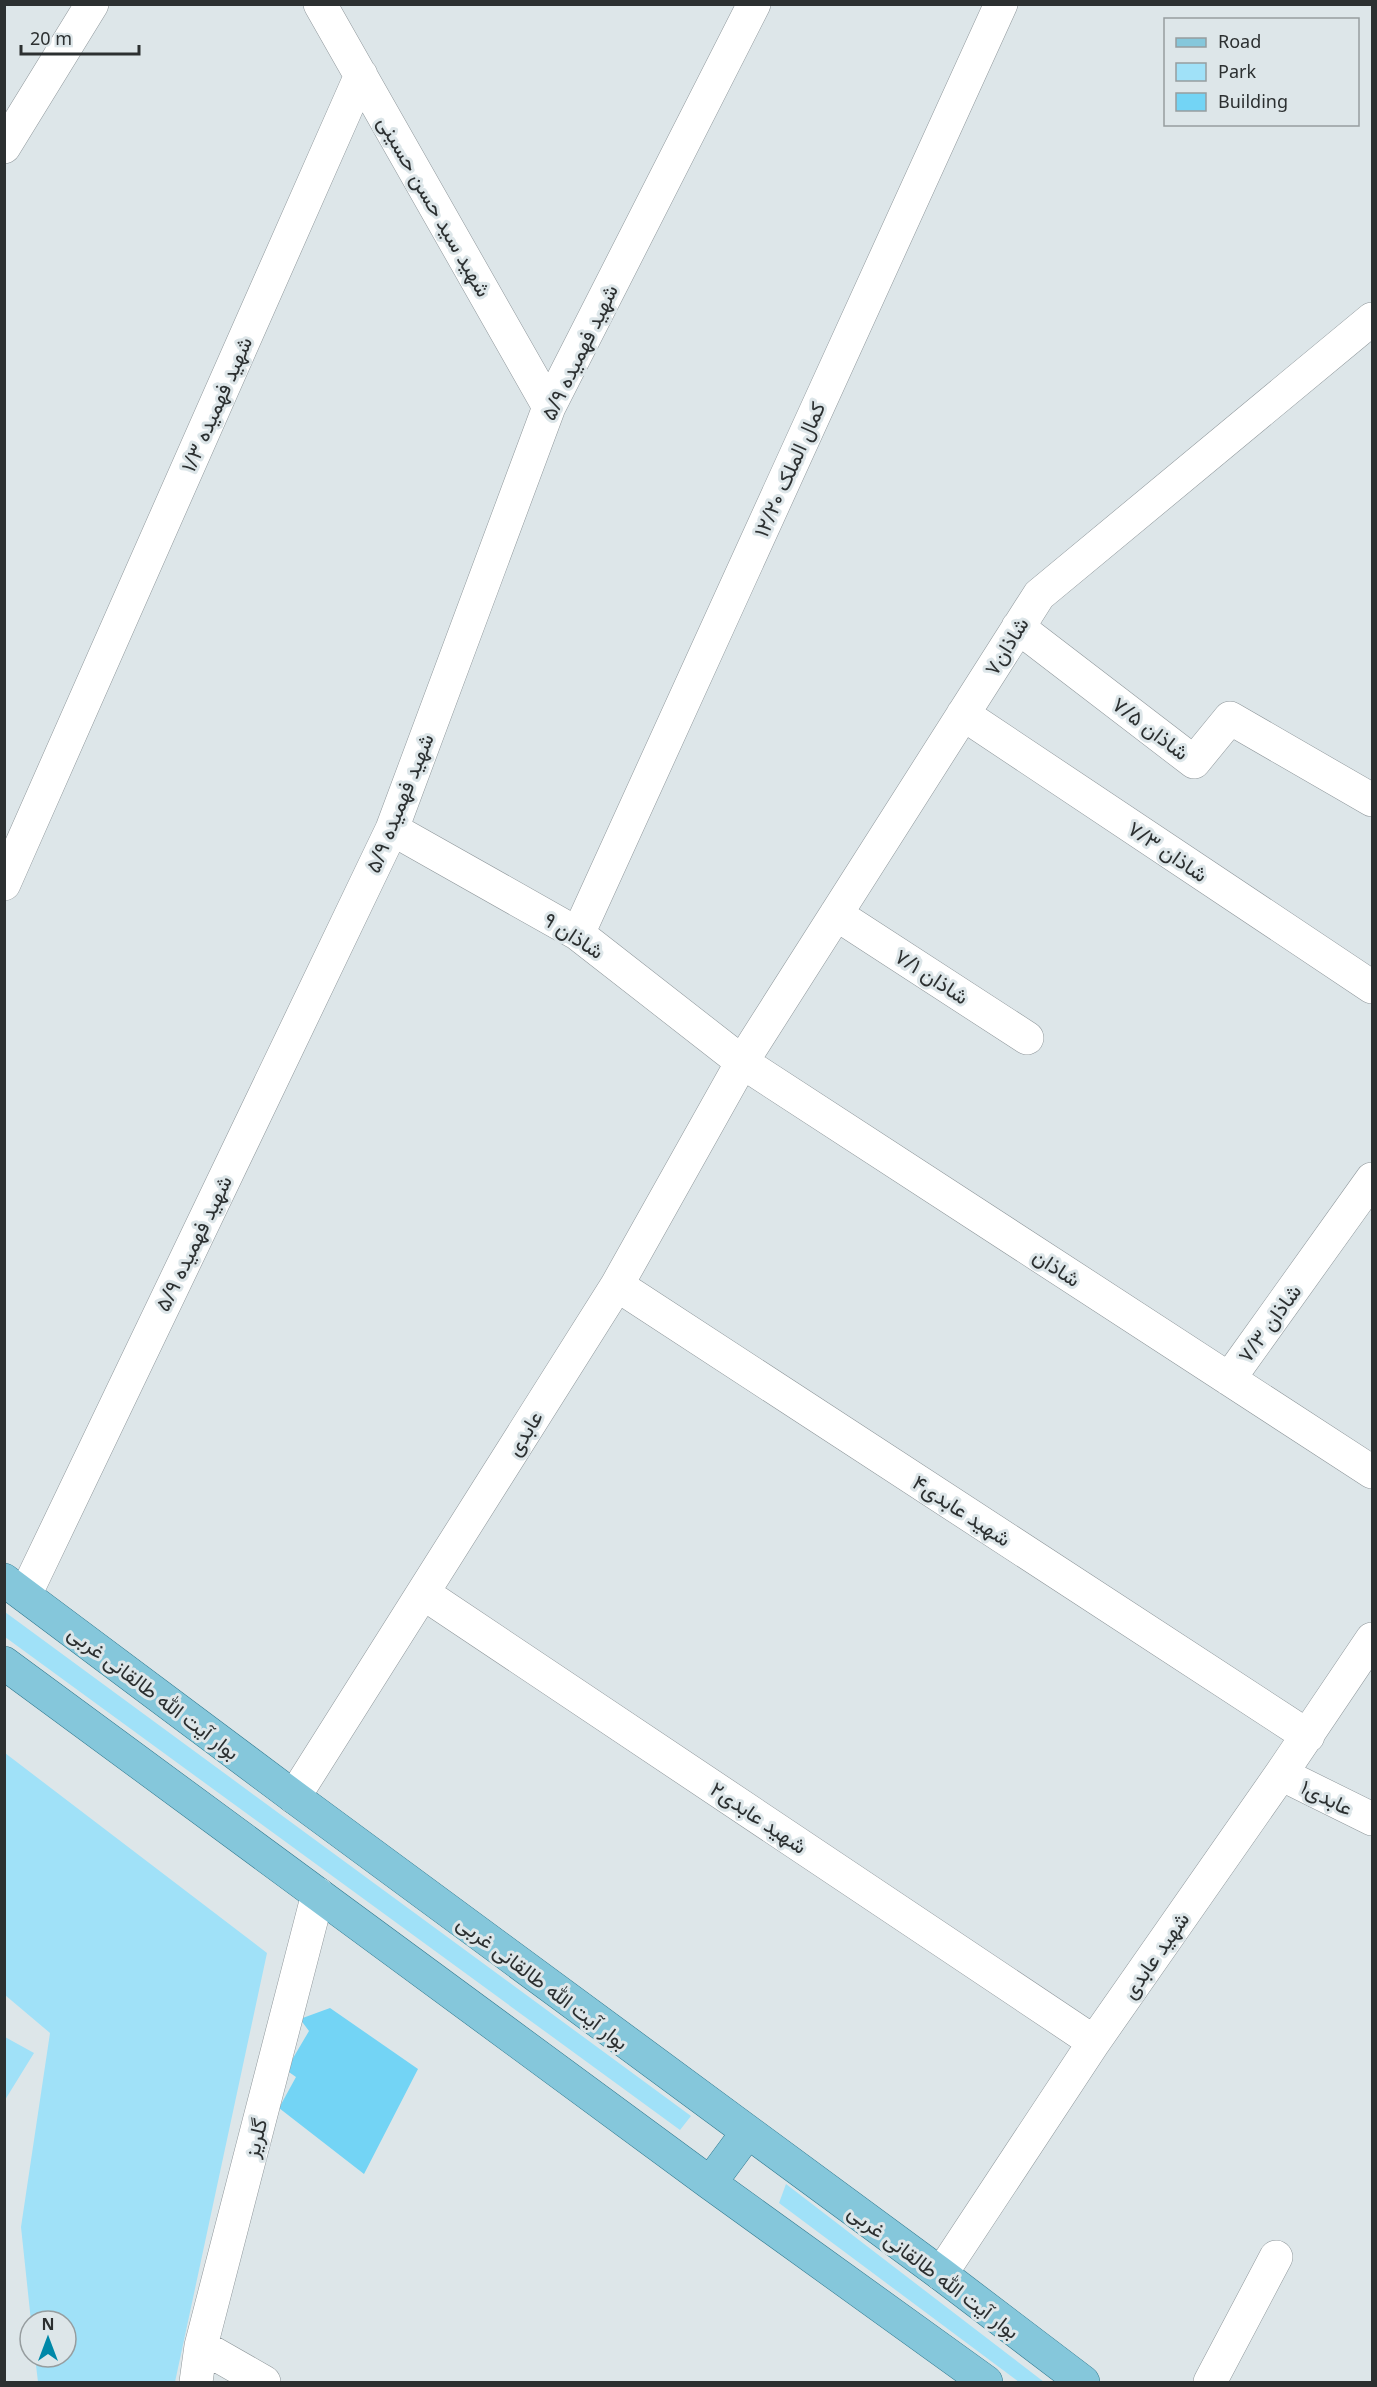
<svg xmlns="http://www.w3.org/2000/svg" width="1377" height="2387" font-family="'Noto Sans',Vazirmatn,sans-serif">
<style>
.green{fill:#a0e1f8}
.building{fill:#73d4f5}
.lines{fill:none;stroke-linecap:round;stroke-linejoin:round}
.minor-casing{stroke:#8f979b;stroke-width:34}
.major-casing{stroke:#317a90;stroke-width:34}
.minor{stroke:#fff;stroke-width:33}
.major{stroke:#85c7db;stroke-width:33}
.labels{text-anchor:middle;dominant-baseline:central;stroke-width:6;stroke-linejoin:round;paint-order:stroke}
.street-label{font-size:21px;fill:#2c3031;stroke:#dde6e9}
</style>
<rect width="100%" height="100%" fill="#dde6e9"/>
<!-- green -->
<path class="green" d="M5,1612l686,504 -11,14 -675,-493z
M5,1753l262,200 -92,429h-137l-3,-25h31v-36h-35l-10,-94 29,-194 -45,-38z
M5,2037l29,16 -29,47z
M786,2184l258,198h-25l-240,-179z"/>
<!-- building -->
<path class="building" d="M330,2008l88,61 -54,105 -85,-66 17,-31 -10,-7 23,-39 -9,-12z"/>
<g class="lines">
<defs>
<path id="minor" d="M320,4l229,403
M4,147l88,-143
M1018,627l176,135 36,-44 142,82
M963,714l409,273
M392,829l186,105 164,128 630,410
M4,884l357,-809
M836,914l191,124
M578,934l423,-930
M617,1285l691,451
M1229,1379l143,-200
M423,1593l671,449
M25,1595l367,-766 157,-422 205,-403
M1281,1774l91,45
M294,1797l323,-512 125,-223 297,-467 333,-276
M941,2274l153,-232 187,-268 91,-135
M201,2346l63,36
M196,2382l5,-36 117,-452
M1210,2382l66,-125"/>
<path id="major" d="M4,1580l290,217 647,477 142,108
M4,1663l706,520 276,199
M710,2183l37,-50"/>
</defs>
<!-- minor casing -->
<use href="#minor" class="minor-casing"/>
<!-- major casing -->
<use href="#major" class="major-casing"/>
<!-- minor -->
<use href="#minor" class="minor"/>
<!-- major -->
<use href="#major" class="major"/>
</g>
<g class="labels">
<!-- street labels -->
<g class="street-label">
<text transform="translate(435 206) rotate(60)">شهید سید حسن حسینی</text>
<text transform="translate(579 352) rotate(-64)">شهید فهمیده ۵/۹</text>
<text transform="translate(216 404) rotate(-66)">شهید فهمیده ۱/۳</text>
<text transform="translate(789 469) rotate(-66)">کمال الملک ۱۲/۲۰</text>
<text transform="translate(1006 646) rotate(-58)">شاذان۷</text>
<text transform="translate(1151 728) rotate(37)">شاذان ۷/۵</text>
<text transform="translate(399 803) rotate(-68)">شهید فهمیده ۵/۹</text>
<text transform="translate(1168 851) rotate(34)">شاذان ۷/۳</text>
<text transform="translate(574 935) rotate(33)">شاذان ۹</text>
<text transform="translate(932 976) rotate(33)">شاذان ۷/۱</text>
<text transform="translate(193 1243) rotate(-64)">شهید فهمیده ۵/۹</text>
<text transform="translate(1057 1267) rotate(33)">شاذان</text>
<text transform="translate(1269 1323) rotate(-54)">شاذان ۷/۳</text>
<text transform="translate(524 1433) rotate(-58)">عابدی</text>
<text transform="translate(962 1510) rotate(33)">شهید عابدی۴</text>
<text transform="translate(154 1692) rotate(37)">بوار آیت الله طالقانی غربی</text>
<text transform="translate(1327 1797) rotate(26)">عابدی۱</text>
<text transform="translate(759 1817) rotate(34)">شهید عابدی۲</text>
<text transform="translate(1155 1955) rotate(-55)">شهید عابدی</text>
<text transform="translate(543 1982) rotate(37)">بوار آیت الله طالقانی غربی</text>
<text transform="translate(255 2138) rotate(-76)">گلریز</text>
<text transform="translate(934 2271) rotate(37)">بوار آیت الله طالقانی غربی</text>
</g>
</g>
<!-- border -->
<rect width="1377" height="2387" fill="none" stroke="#2c3031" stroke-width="12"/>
<!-- legend -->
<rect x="1164" y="18" width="195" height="108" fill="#dde6e9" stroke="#969d9f" stroke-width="1.5"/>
<rect x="1176" y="38" width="30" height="9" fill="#85c7db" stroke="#969d9f" stroke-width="1.5"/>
<text x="1218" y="48" font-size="18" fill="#2c3031">Road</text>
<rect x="1176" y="63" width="30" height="18" fill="#a0e1f8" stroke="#969d9f" stroke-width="1.5"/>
<text x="1218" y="78" font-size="18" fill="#2c3031">Park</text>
<rect x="1176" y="93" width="30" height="18" fill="#73d4f5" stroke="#969d9f" stroke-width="1.5"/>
<text x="1218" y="108" font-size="18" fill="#2c3031">Building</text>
<!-- north arrow -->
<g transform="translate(48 2339)"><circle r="28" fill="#dde6e9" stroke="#969d9f" stroke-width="1.5"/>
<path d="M0-4.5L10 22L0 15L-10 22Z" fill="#0088a8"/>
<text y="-9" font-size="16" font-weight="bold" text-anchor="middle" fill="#2c3031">N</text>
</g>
<!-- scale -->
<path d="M21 45v9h118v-9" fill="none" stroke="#2c3031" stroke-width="3"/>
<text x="30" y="45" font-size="18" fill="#2c3031" stroke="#dde6e9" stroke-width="4.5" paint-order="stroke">20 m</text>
</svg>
